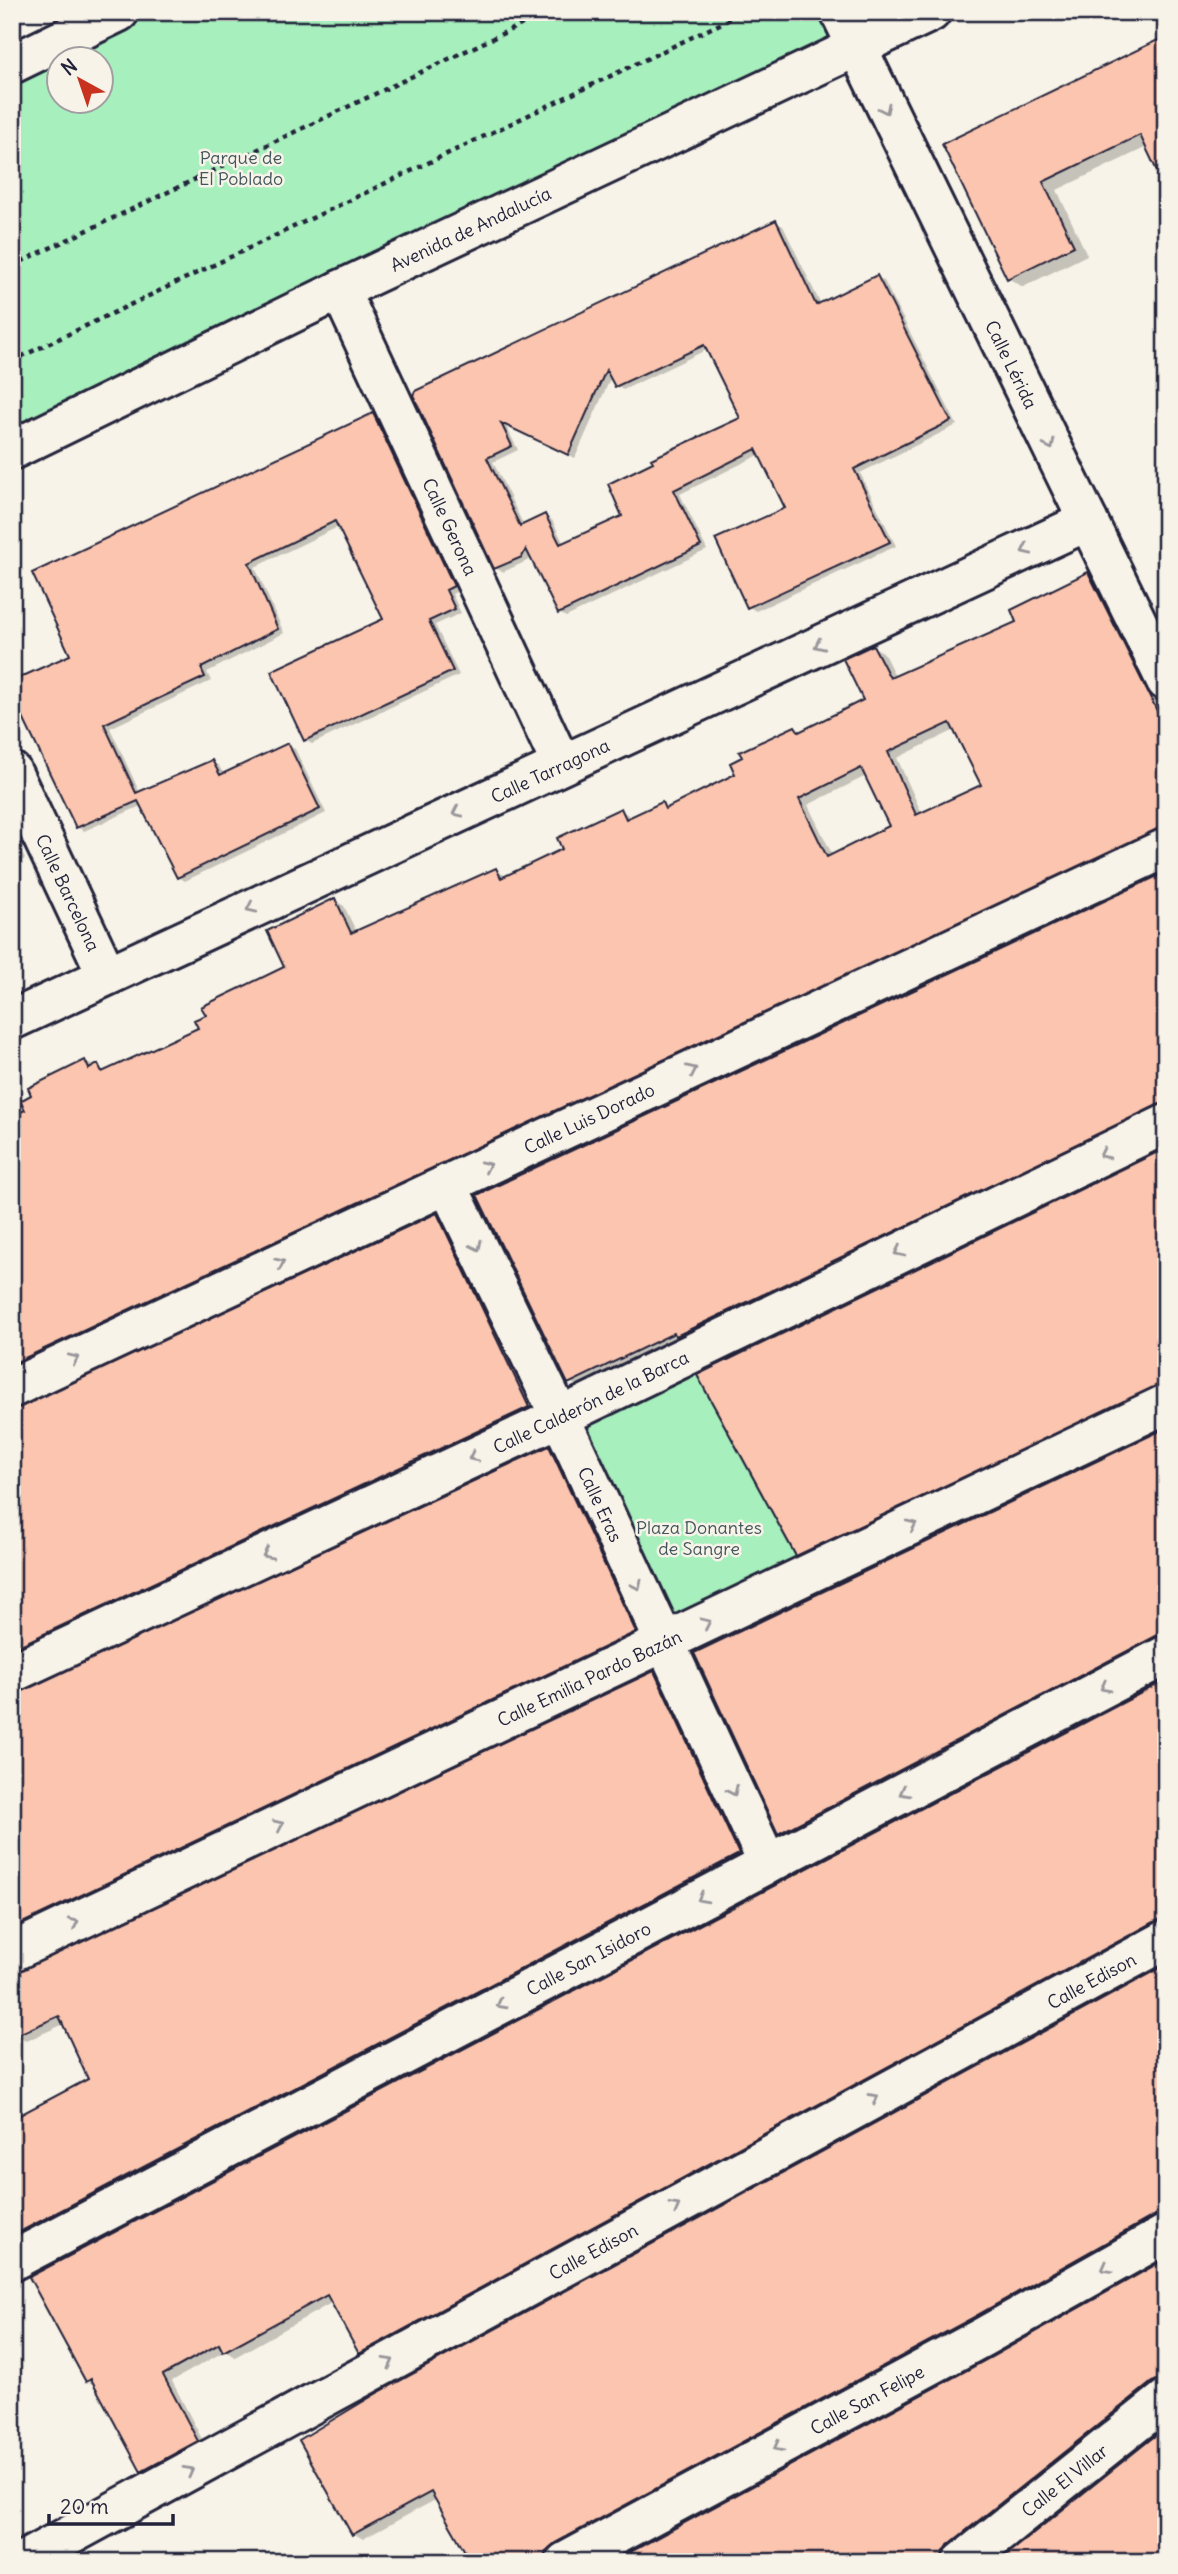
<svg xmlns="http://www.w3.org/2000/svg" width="1178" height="2574" font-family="Delius,sans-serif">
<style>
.green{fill:#a7efbd;stroke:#64887c;stroke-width:2;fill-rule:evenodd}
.shadow{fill:#0003;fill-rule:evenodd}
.building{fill:#fcc5af;stroke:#22223b;stroke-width:2;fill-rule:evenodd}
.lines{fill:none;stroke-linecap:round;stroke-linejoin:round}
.minor-casing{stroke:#22223b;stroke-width:44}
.tertiary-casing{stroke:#22223b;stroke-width:44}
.path{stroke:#22223b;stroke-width:4.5;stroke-dasharray:5 5;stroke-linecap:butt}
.minor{stroke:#f7f3e8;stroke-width:38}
.tertiary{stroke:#f7f3e8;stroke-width:38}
.oneway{stroke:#97959a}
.labels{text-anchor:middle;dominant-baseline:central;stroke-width:5;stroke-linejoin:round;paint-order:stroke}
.park-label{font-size:18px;fill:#43555c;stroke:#f7f3e8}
.street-label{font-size:18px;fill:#22223b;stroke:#f7f3e8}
</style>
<rect width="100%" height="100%" fill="#f7f3e8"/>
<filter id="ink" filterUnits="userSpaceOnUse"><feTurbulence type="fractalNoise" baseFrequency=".0143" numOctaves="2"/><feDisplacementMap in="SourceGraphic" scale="14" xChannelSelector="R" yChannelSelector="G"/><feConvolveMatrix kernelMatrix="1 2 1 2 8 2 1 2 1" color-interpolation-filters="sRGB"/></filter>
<g filter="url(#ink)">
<!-- green -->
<path class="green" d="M119,12h812l-919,438v-386zM60,60h42v42h-42z
M686,1355l120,220 -142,68 -104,-226z"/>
<!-- shadow -->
<path class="shadow" d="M1166,38l-19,109 -90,43 30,65 -64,32 -15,-9 -64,-133z
M775,222l8,4 38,79 56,-28 7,4 73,144 -97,48 36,73 -140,65 -7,-4 38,-99 -26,-54 -81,40 27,56 -141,67 -7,-4 -28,-57 -2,4 -26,12 -8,-4 -80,-173zM708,349l34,70 -117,98 -61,27 -12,-24 -7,-4 -21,10 -31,-64 25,-12 -13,-26 70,34 36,-81 5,9 7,4z
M373,415l7,4 80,171 -8,4 9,19 -26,12 24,50 -147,69 -7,-4 80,-120 -45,-94 -85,41 29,66 -77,39 4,9 -101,47 30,65 72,-31 7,4 5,9 64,-30 7,4 31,64 -141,68 -7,-4 -35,-72 -59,26 -7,-4 -5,-171z
M1088,574l10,6 59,119 9,5v130l-1154,540v-257l15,-7 57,-48 22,9 94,-42 8,-13 79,-48 47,-68 10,6 13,27 139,-63 11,7 57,-28 57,-39 11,8 29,-14 8,5 68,-34 58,-47 7,4 64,-32 7,-53 10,5 13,26 123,-56zM955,730l28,55 -61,29 -25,-56zM866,776l25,51 -58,29 -25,-51z
M12,834l13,25 -13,6z
M1166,874v236l-586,278 -10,-6z
M1166,1150v240l-359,170 -10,-6z
M437,1215l10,6 91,192 -526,246v-248z
M1166,1430v211l-377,197 -9,-5z
M549,1448l10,6 86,183 -633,301v-242z
M654,1673l10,6 84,181 -736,387v-122l79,-45 -27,-56 -38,17 -10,-6z
M1166,1682v244l-796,432 -10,-6 -27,-50 -98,55 -10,-6 -53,30 34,66 -54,30 -10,-6 -45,-84 -10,-6z
M1166,1967v253l-612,342h-81l-36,-63 -74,40 -10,-6z
M1166,2261v125l-215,176h-336l379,-204z"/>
<!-- building -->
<path class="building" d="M1166,36v154l-26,-55 -97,47 31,64 -67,33 -65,-135z
M776,220l40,85 61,-30 74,146 -97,48 36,73 -143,66 -32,-69 70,-31 -29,-59 -82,41 27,56 -143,68 -32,-65 -4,8 -28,12 -81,-174 2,-4zM704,345l36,73 -89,41 2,3 -45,22 14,32 -62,28 -15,-30 -25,12 -33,-68 25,-12 -11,-23 67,32 38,-85 9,17z
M373,413l81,173 -8,4 9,19 -26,12 24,50 -149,70 -33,-70 112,-52 -48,-98 -86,42 29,66 -77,39 4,9 -101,47 32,69 76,-33 8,15 68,-32 32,66 -143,69 -39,-77 -62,27 -64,-133v-14l58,-26 -38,-82z
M1088,572l78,157v97l-1154,538v-248l13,-6 -5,-9 11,-6 -3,-7 57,-28 4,9 9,-5 4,8 96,-44 -4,-8 12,-5 -5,-8 83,-40 -17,-36 68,-33 16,35 145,-65 5,10 61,-29 -5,-11 64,-30 5,11 36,-17 3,7 70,-35 -5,-11 12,-6 -3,-5 56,-26 4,6 64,-32 -20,-41 30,-14 17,33 126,-56 -5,-12zM950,723l31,62 -65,30 -28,-63zM861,768l28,58 -62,31 -28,-58z
M1166,872v230l-490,234 -2,-3 -106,51 -91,-189z
M1166,1148v234l-370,174 -99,-181z
M437,1213l92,194 -517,242v-239z
M1166,1428v205l-10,3 -378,198 -84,-181z
M549,1446l87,186 -624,296v-233z
M654,1671l85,183 -727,382v-117l76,-40 -29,-63 -47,21v-63z
M1166,1680v238l-10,3 -797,433 -32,-59 -104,57 -4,-8 -56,31 35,66 -57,31 -50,-93 -5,3 -57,-105z
M1166,1965v247l-11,3 -183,103 -417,225 -9,8 -3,11h-72l-40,-70 -79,43 -53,-95 80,-48z
M1166,2259v119l-14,4 -204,163 -7,17h-329l381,-206z
M1166,2427v135h-169z"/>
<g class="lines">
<defs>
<g id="minor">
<path id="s1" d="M840,12l326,669"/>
<path d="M12,64l107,-52"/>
<path id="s2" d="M340,290l221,474"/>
<path id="s3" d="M12,772l95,203"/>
<path id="s4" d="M12,1020l1076,-499"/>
<path id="s5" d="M447,1184l113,233 208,447"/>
<path id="s6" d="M12,1388l1154,-540"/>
<path id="s7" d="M12,1673l548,-256 606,-293"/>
<path id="s8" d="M12,1952l1154,-548"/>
<path id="s9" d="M12,2261l1154,-606"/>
<path id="s10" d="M21,2562l1145,-622"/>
<path id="s11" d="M565,2562l418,-225 183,-103"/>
<path id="s12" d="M962,2562l204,-163"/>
</g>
<g id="tertiary">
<path id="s13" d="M12,450l328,-160 591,-278"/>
</g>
</defs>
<!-- minor casing -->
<use href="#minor" class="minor-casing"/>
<!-- tertiary casing -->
<use href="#tertiary" class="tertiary-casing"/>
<!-- path -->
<path class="path" d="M12,266l536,-254
M12,361l733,-349"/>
<!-- minor -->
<use href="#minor" class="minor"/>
<!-- tertiary -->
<use href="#tertiary" class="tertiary"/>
</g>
<!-- one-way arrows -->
<defs><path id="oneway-chevron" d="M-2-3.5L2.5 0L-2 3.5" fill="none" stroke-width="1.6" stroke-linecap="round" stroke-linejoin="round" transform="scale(1.75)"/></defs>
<g class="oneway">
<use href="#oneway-chevron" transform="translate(885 109) rotate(64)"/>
<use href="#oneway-chevron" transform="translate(1050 445) rotate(64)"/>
<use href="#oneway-chevron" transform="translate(1026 550) rotate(155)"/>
<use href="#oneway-chevron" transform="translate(819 645) rotate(155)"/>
<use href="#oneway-chevron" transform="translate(457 812) rotate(155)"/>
<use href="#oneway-chevron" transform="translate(251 908) rotate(155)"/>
<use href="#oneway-chevron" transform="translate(692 1070) rotate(-25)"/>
<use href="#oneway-chevron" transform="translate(1104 1154) rotate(154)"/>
<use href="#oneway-chevron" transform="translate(486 1166) rotate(-25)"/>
<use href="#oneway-chevron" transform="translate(477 1246) rotate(64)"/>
<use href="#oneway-chevron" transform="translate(899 1252) rotate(154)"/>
<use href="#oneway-chevron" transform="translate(280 1263) rotate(-25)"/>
<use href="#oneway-chevron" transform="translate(74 1359) rotate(-25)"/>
<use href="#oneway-chevron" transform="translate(473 1457) rotate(155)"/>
<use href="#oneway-chevron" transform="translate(912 1525) rotate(-25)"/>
<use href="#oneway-chevron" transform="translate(267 1554) rotate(155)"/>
<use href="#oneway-chevron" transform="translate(637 1585) rotate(65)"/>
<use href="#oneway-chevron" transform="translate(706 1623) rotate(-25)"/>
<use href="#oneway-chevron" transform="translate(1105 1687) rotate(152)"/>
<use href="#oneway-chevron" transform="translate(733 1791) rotate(65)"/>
<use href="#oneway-chevron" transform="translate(904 1792) rotate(152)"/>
<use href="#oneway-chevron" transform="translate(279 1825) rotate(-25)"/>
<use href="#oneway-chevron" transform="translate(702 1898) rotate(152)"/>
<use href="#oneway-chevron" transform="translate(74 1923) rotate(-25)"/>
<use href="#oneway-chevron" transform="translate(501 2004) rotate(152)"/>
<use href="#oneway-chevron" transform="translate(874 2098) rotate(-29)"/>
<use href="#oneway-chevron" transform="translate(675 2207) rotate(-29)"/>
<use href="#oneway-chevron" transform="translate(1106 2268) rotate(151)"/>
<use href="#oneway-chevron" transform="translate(389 2362) rotate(-29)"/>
<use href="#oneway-chevron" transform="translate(778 2447) rotate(152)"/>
<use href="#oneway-chevron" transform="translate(189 2471) rotate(-29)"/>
</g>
</g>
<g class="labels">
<!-- park labels -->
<g class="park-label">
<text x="241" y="157">Parque de<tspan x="241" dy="21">El Poblado</tspan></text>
<text x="699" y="1527">Plaza Donantes<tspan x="699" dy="21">de Sangre</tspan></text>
</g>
<!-- street labels -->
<g class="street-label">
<text stroke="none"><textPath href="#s13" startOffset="509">Avenida de Andalucía</textPath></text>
<text stroke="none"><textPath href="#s1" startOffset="392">Calle Lérida</textPath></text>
<text stroke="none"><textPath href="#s2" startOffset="261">Calle Gerona</textPath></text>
<text stroke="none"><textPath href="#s4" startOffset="593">Calle Tarragona</textPath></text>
<text stroke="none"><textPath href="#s3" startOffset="133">Calle Barcelona</textPath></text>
<text stroke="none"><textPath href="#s6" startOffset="637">Calle Luis Dorado</textPath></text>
<text stroke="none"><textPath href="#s7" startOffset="639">Calle Calderón de la Barca</textPath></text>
<text stroke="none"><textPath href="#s5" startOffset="355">Calle Eras</textPath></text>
<text stroke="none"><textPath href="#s8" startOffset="639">Calle Emilia Pardo Bazán</textPath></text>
<text stroke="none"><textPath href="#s9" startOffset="651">Calle San Isidoro</textPath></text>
<text stroke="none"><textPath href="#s10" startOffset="1218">Calle Edison</textPath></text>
<text stroke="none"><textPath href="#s10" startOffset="651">Calle Edison</textPath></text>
<text stroke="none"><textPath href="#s11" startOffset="343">Calle San Felipe</textPath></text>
<text stroke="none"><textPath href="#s12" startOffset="131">Calle El Villar</textPath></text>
</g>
</g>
<!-- margin -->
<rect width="1178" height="2574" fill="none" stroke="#f7f3e8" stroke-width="42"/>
<rect x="21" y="21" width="1136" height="2532" fill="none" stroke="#22223b" stroke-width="2.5" filter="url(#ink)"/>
<!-- north arrow -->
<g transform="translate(80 80) rotate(320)"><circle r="33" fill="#f7f3e8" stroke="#a29fa3" stroke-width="2"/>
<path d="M0-5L12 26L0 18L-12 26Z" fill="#c8321e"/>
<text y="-10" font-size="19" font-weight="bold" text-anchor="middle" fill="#22223b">N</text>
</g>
<!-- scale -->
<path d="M49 2514v10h124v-10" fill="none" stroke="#22223b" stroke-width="3.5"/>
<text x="60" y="2514" font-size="21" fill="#22223b" stroke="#f7f3e8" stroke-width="5" paint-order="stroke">20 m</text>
</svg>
